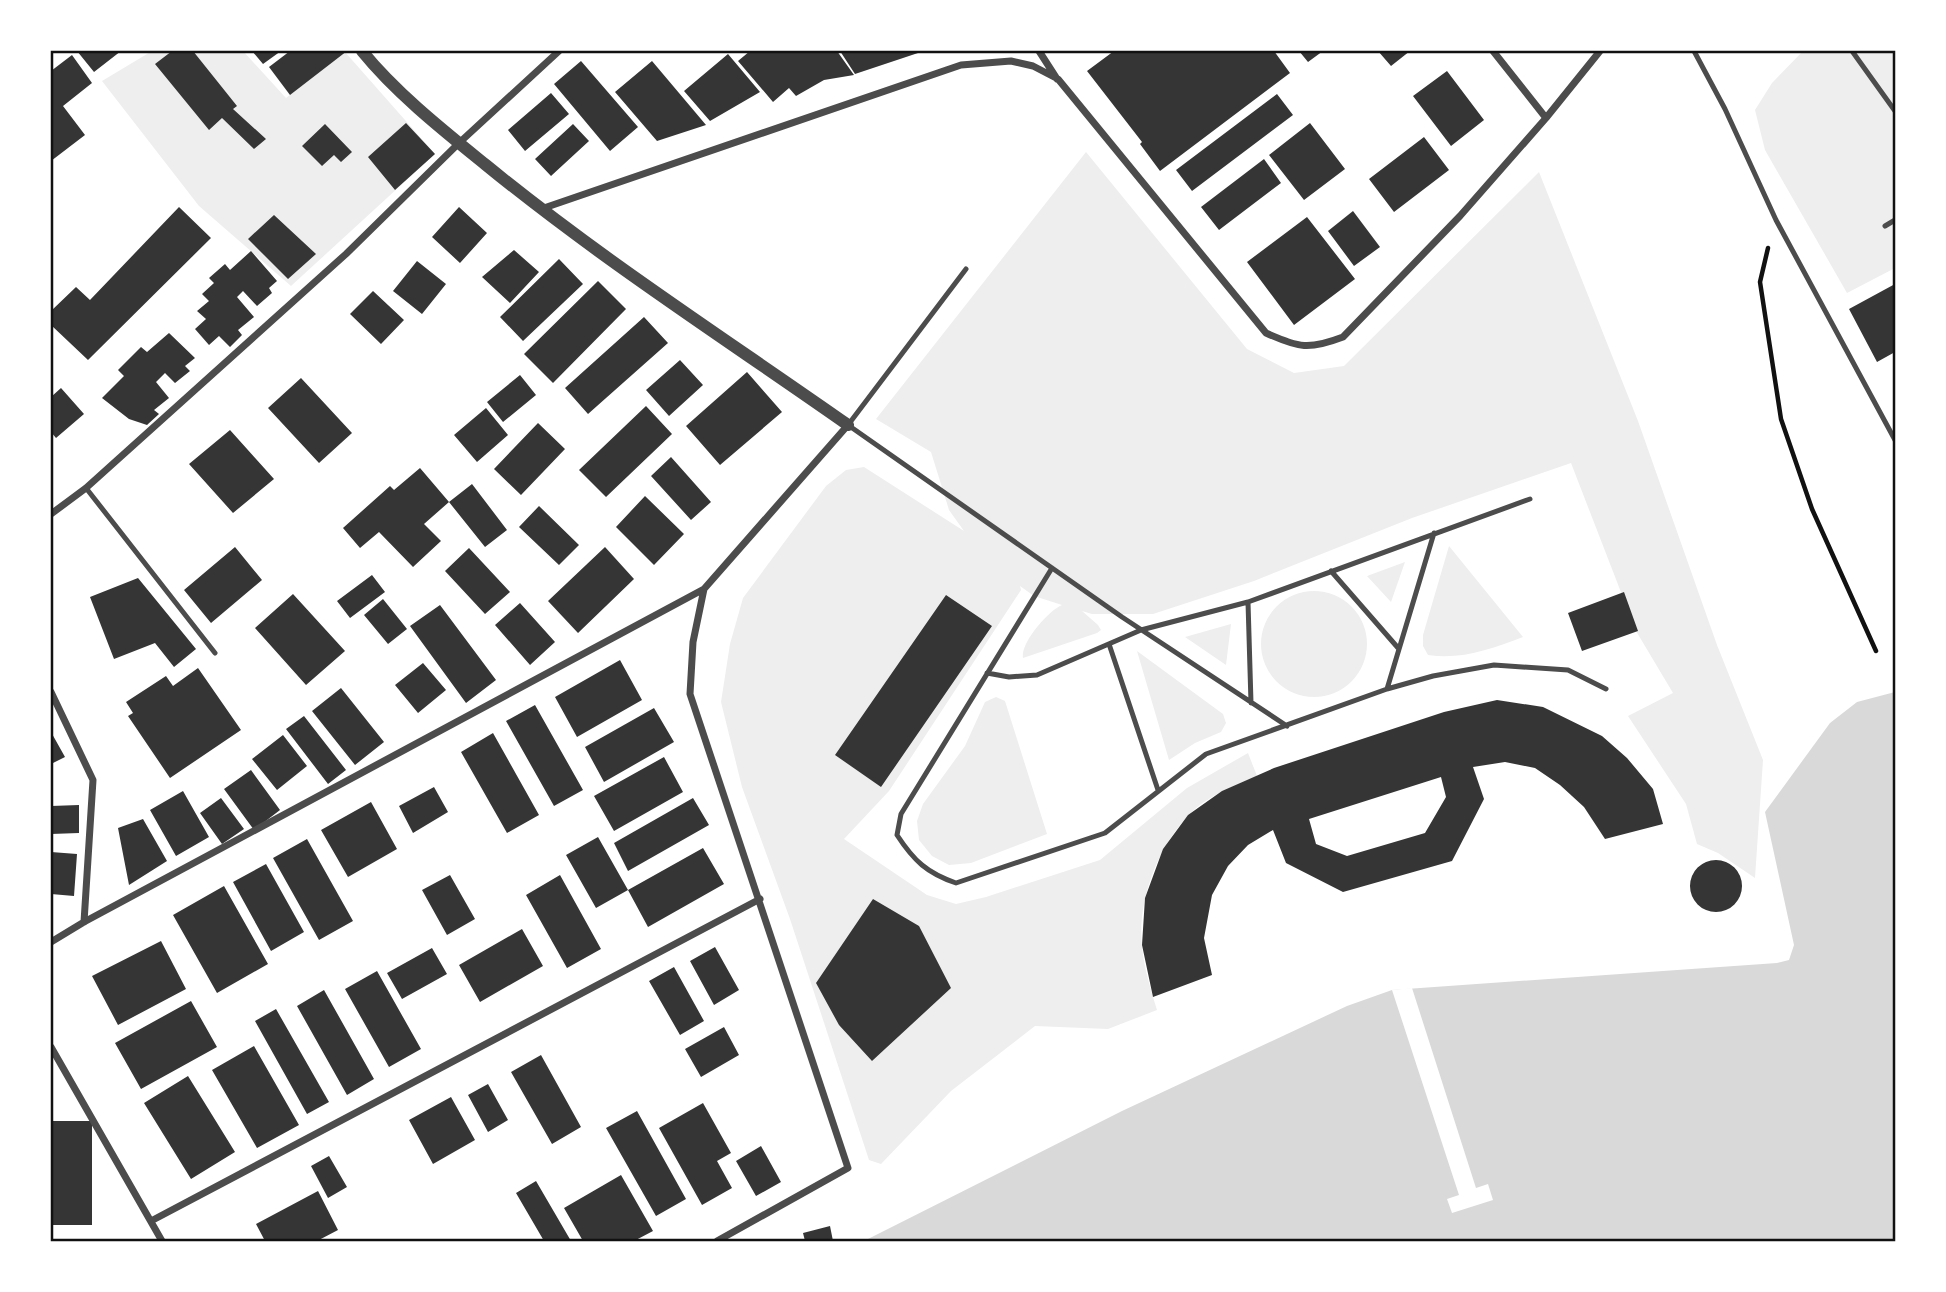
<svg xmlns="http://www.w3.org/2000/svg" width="1946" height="1292" font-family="Overpass,sans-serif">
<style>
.green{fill:#eee}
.water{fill:#d9d9d9}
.pier{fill:#fff}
.building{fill:#353535;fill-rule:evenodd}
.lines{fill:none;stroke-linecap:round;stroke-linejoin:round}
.path{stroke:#111;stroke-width:4.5}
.service{stroke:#4c4c4c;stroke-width:5}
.minor{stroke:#4c4c4c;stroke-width:7}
.tertiary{stroke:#4c4c4c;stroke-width:12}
.neatline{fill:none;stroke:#111;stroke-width:2.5}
</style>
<rect width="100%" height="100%" fill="#fff"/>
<!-- green -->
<path class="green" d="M152,51h91l43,47 59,-46 90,102 -144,132 -92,-80 -97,-125z
M1803,51h92v217l-48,25 -82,-143 -10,-40 17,-27z
M1086,152l161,197 47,24 50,-7 195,-194 99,249 79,224 46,115 -8,118 -37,-25 -21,-9 -11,-40 -58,-88 45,-23 -37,-62 -65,-168 -159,55 -158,63 -101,33h-61l-10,-3 16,14 3,5 -4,3 -74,25c-3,-15 26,-48 39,-53l-28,-9 -14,-10 1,4 -132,201 -45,48 83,56 29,9 30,-7 114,-37 87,-72 61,-35 9,23c-23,10 -53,21 -70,41 -30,32 -50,85 -45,130 2,21 9,43 15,63l-49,19 -73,-3 -84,65 -70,73 -12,-4 -79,-241 -48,-132 -21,-85 9,-58 13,-46 83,-112 20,-16 18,-3 100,64 -15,-21 -18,-58 -55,-33z
M1449,546l74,91c-32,12 -61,23 -95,18l-5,-9v-11z
M1405,562l-14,40 -24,-26z
M1261 644a53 53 0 1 1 106 0a53 53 0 1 1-106 0Z
M1231,624l-5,41 -41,-28z
M1137,651l86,63 3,9 -5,9 -26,11 -26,17z
M996,697l9,4 42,133 -76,29 -22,2 -17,-9 -13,-16 -2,-19 6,-17 42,-58 20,-44z"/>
<!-- water -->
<path class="water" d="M1895,692v549h-1031l258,-130 225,-105 45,-16 385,-27 12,-3 5,-15 -29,-133 65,-89 27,-21z"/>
<!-- pier -->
<path class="pier" d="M1412,988l64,200 12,-4 5,16 -41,13 -5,-14 12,-4 -67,-205z"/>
<!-- building -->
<path class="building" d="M77,51h44l-27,21z
M172,51h21l44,55 -4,3 33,30 -12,10 -32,-31 -13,12 -54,-66z
M252,51h29l-18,13z
M290,51h57l-57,44 -21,-28z
M750,51h87l17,24 -30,5 -28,16 -7,-8 -16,14 -35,-41z
M840,51h84l-69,23z
M1114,51h160l16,22 -130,98 -20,-27 2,-2 -55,-71z
M1299,51h24l-15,11z
M1378,51h32l-19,15z
M728,54l32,38 -50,29 -26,-30z
M72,55l20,28 -29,23 22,29 -34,26v-90z
M581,61l57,66 -28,24 -56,-67z
M652,61l54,64 -49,16 -42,-49z
M1447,71l37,49 -33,26 -38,-50z
M551,93l18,21 -44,37 -17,-21z
M1277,94l16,21 -101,76 -16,-21z
M406,123l29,31 -40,36 -27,-33z
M1310,123l35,46 -41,31 -35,-45z
M325,124l27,28 -11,10 -7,-7 -12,11 -20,-20z
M573,124l16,17 -38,35 -16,-17z
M1424,137l25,33 -55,42 -25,-33z
M1264,159l17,24 -62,47 -18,-23z
M179,207l32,31 -123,122 -37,-35v-14l25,-24 14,13z
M459,207l28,26 -27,30 -28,-26z
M1353,211l27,36 -26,19 -26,-35z
M274,215l42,39 -28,25 -40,-40z
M1307,217l48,62 -61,46 -47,-63z
M514,250l25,22 -29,31 -28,-26z
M251,251l26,30 -8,7 3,5 -15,13 -14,-15 -6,6 17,20 -16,13 4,5 -12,12 -11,-11 -10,9 -14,-16 11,-10 -9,-8 12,-10 -7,-7 12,-11 -5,-5 16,-14 5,6z
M559,259l24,25 -60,57 -23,-24z
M417,261l29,23 -24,30 -29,-23z
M598,281l28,28 -73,74 -29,-29z
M1895,284v68l-18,10 -28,-53z
M373,291l31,29 -23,24 -31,-30z
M644,317l24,26 -80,71 -23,-26z
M169,333l26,25 -10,8 5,5 -15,12 -10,-10 -9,9 13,16 -15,12 5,4 -12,11 -18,-6 -27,-21 22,-22 -6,-6 23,-23 6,5z
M680,360l23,25 -34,31 -23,-26z
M747,372l35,40 -62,53 -34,-39z
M520,375l16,20 -33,27 -16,-20z
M301,378l51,55 -33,30 -51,-55z
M61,388l23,26 -28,24 -5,-6v-35z
M646,406l26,28 -66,63 -27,-27z
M486,408l22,27 -31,27 -23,-27z
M538,423l27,26 -44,46 -27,-26z
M230,430l44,49 -41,34 -44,-49z
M671,457l40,45 -20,18 -40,-44z
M420,468l29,34 23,-18 35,46 -22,17 -36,-45 -25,22 17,17 -28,26 -34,-35 -19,16 -17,-20 47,-42 4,4z
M645,496l39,38 -30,31 -38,-38z
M539,506l40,39 -20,20 -40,-38z
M235,547l27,33 -51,43 -27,-33z
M605,547l29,32 -56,54 -30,-32z
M469,548l41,44 -25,22 -40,-43z
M372,575l13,17 -35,26 -13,-17z
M138,578l58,71 -22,18 -19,-24 -41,16 -24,-62z
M1624,592l14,39 -56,20 -14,-38z
M293,594l52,57 -39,34 -51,-57z
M946,595l46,31 -111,161 -46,-32z
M383,599l24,30 -19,15 -24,-29z
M520,603l35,39 -25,23 -35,-40z
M440,605l56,75 -30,23 -56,-77z
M620,660l22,40 -65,37 -22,-40z
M423,663l23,27 -28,23 -23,-28z
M198,668l43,62 -71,48 -42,-62 5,-3 -7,-11 40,-26 7,10z
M341,688l43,54 -29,23 -43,-54z
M1497,700l46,7 59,29 25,22 26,31 10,35 -58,15 -21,-32 -24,-22 -25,-17 -30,-6 -32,5 11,32 -32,62 -109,31 -57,-29 -13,-33 -25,15 -20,21 -16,29 -8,43 8,37 -59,22 -11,-52 3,-47 18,-49 25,-34 34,-24 52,-23 170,-56zM1441,777l5,20 -21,36 -78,23 -31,-12 -7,-25z
M535,705l48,85 -29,16 -48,-85z
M654,708l20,34 -70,40 -19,-35z
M304,716l42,54 -18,14 -42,-55z
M51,732l14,25 -14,7z
M493,733l46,82 -32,18 -46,-81z
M283,735l24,31 -30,24 -25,-31z
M664,757l19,35 -69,39 -20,-35z
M251,770l29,40 -26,20 -30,-41z
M434,787l14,25 -35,21 -14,-27z
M183,791l26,46 -33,19 -26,-46z
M221,798l23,31 -22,15 -22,-31z
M693,798l16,27 -81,46 -14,-28z
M371,802l26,47 -49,28 -27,-47z
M79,805v28l-28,1v-28z
M143,819l24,42 -38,24 -11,-57z
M598,837l30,53 75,-42 21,36 -76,43 -20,-37 -32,18 -30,-53z
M307,839l46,82 -34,19 -46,-82z
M51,852l26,2 -3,42 -23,-2z
M1690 886a26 26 0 1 1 52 0a26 26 0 1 1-52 0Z
M266,864l38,68 -33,19 -38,-69z
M450,875l25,44 -28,16 -25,-45z
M560,875l41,74 -34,19 -41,-73z
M224,886l44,78 -51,29 -44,-78z
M873,899l46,27 32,62 -79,73 -33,-36 -23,-42z
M522,929l21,37 -63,36 -21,-37z
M161,941l25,48 -68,36 -26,-49z
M715,947l24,43 -25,15 -24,-44z
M432,948l15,26 -45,25 -15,-26z
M674,967l30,54 -24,14 -31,-54z
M377,971l44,78 -32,18 -44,-78z
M324,990l50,89 -27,16 -50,-89z
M191,1001l26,46 -76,42 -26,-46z
M276,1009l53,93 -22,12 -52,-93z
M724,1027l15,28 -38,22 -16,-28z
M254,1046l45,79 -42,23 -45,-78z
M541,1055l40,72 -29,17 -41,-72z
M188,1076l47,76 -44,27 -47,-76z
M488,1084l20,36 -20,12 -20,-37z
M451,1097l24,43 -42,24 -24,-44z
M703,1103l28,50 -14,8 15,27 -30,17 -43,-77z
M637,1111l49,88 -30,17 -50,-88z
M51,1121h41v104h-41z
M761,1146l20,36 -25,14 -20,-35z
M329,1156l18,31 -19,11 -17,-32z
M621,1175l32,56 -19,10h-51l-19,-33z
M536,1181l35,60h-27l-28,-48z
M318,1191l20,39 -21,11h-52l-9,-17z
M830,1226l3,15h-28l-2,-8z"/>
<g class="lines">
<!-- path -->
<path class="path" d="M1768,248l-8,34 21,137 31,90 64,142"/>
<!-- service -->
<path class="service" d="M1694,51l31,58 51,111 119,220
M1852,51l43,60
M1885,226l10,-6
M966,269l-118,156 274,192 165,109
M86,488l129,165
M1052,568l-151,246 -4,21c17,26 30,38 59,48l149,-50 101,-79 181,-65 46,-13 61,-11 74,5 38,19
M1331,571l68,78
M1248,602l3,101
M1109,644l49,146
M987,673l22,4 28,-2 104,-45 107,-28 282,-103
M1387,689l47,-156"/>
<!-- minor -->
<path class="minor" d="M1039,51l18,28
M1493,51l53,67
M541,209l420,-144 50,-4 22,5 25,13 208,254c33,15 43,17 77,4l117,-121 86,-98 54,-67
M51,514l35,-26 260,-234 113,-111 100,-92
M704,589l-11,53 -3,52 158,474 -131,73
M51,692l42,88 -9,142
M51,942l33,-20 620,-333 144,-164
M51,1047l111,194
M151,1221l609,-322"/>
<!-- tertiary -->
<path class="tertiary" d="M362,51c34,42 82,80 124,114 115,94 241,175 362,260"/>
</g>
<!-- border -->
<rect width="1946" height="1292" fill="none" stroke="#ffffff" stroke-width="105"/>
<rect x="52" y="52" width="1842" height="1188" class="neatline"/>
</svg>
